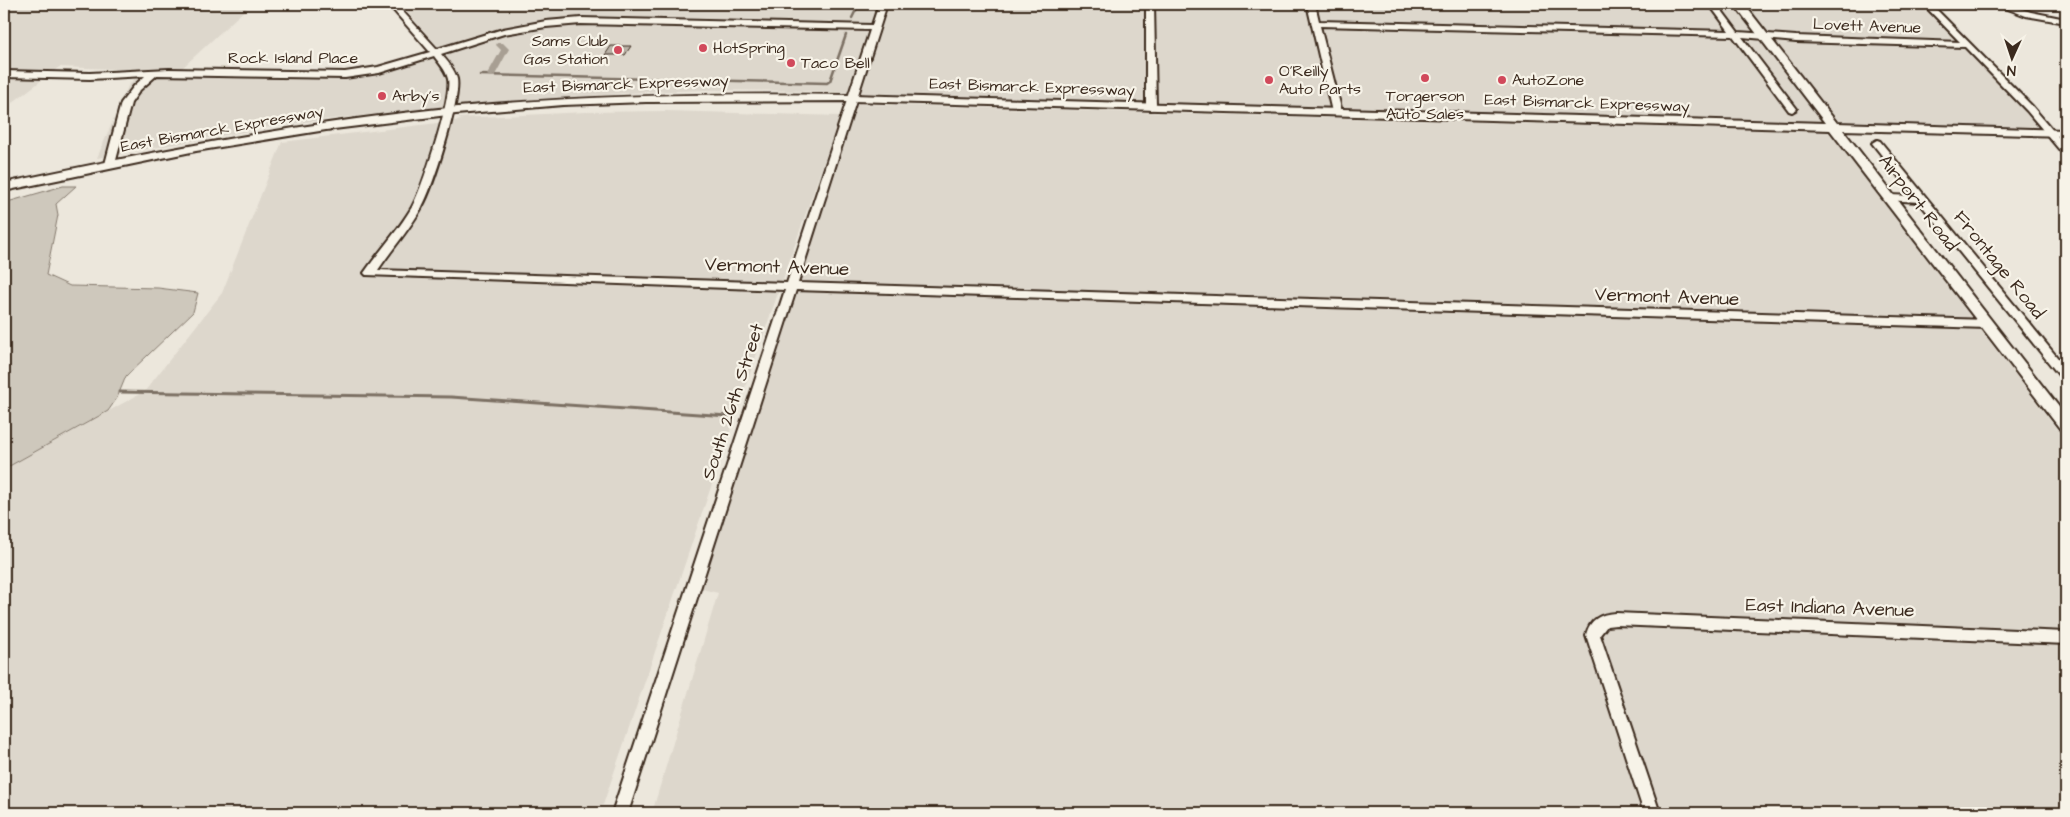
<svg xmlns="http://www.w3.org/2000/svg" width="2070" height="817" font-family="'Architects Daughter',sans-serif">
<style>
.built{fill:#ddd7cc}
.green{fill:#cec8bc;stroke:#84796d}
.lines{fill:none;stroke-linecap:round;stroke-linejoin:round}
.stream-far1{stroke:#7c7064;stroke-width:2.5}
.stream{stroke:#7c7064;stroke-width:3}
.canal{fill:#a89f93;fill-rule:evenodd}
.building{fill:#bab2a7;stroke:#3b2a1e}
.minor-casing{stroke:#3b2a1e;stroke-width:4}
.major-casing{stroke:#3b2a1e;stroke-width:4}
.minor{fill:#f7f3e8;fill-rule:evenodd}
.major{fill:#f7f3e8;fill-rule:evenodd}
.poi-dot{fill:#d1495b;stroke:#f7f3e8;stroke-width:2}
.labels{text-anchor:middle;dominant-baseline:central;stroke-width:4.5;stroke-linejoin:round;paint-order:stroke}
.far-street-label{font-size:16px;fill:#3b2a1e;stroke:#f7f3e8}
.far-poi-label{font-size:16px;fill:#3b2a1e;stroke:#f7f3e8;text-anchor:start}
.street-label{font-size:19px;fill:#3b2a1e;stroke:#f7f3e8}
</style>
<rect width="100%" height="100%" fill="#ece7dc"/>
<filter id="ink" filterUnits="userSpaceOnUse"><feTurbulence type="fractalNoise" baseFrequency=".02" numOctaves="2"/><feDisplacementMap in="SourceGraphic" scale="10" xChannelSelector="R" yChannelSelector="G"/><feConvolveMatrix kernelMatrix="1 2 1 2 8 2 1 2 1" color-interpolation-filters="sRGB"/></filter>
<g filter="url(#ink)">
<!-- built -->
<path class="built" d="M4,4h247l-71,66 115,2h58l32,-6 54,-18 -39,-44h1532l122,123 -106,-1 -704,-20 -437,-15 -103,-1 -58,2 -188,13 -171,19 -190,34 31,-72 15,-16 -84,-3 -55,42z
M854,104l975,28 237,309v372h-1414l66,-220 -16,-4z
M666,111l174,5 -106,303 -131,386 -23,8h-576v-344l141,-78 77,-98 60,-151 180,-22 -5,-2 129,-6z"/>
<!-- green -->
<path class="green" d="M63,186h13l-20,18 2,11 -12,60 24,11 88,2 40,5 -5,19 -67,64 -9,22 -9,13 -104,58v-266z"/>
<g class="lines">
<!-- stream-far1 -->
<path class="stream-far1" d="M852,18l7,-14
M480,75l347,8 3,-2 16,-46"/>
<!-- stream -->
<path class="stream" d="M120,392l331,5 277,19"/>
<!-- canal -->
<path class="canal" d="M497,43h6l6,6 -14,26 -4,2 -4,-2 14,-25 -5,-5z"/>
</g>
<!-- building -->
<path class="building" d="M611,46h20l-6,9h-20z"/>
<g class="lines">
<defs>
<path id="minor" d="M388,4h8l41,45 66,-20 43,-8 35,-3 291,7 7,-21h8l-89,279 1189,37 6,4 -6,4 -1191,-38 -168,523h-16l173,-523 -419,-15 -2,-2c15,-22 34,-42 48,-66 10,-18 40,-109 36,-128 -2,-9 -9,-16 -14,-23l-55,17 -34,5 -188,-3 -17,15 -9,13 -16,61 -5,3 -5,-3 16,-61 13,-17 11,-10 -55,3 -86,-2v-6l86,2 79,-4 176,3 33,-5 52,-15zM581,24l289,6 -83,253 -409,-13c14,-21 32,-41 44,-63 11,-19 39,-107 35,-128 -2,-9 -10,-18 -16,-25l63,-20 42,-7z
M1146,4h8l2,103 -5,3 -5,-3z
M1307,4h8l4,17 410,10 -20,-27h8l21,28 58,4 164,6 -37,-38h8l102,103 33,39v9l-3,-1 -36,-43 -62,-64 -169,-5 -54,-5 55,72 -5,3 -3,-1 -56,-75 -413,-10 22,86 -5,3 -5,-3z
M1995,4h11l25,8 35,7v4l-40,-7z
M1877,140l3,1 186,227v12l-4,-1 -143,-177 -33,-2 -1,-2 1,-2 4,-1 24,1 -42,-53z
M1616,613l450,19v12l-450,-19 -9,1 -7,9 60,178h-16l-58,-178c4,-16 14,-21 30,-22z"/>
<path id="major" d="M1734,4h10l93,119 229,7v6l-223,-6 223,286v15l-5,-1 -231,-300 -977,-29 -207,1 -83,3 -107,9 -130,16 -130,21 -192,40v-8c150,-32 301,-61 454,-76 131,-12 263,-14 395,-12l972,28z"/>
</defs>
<!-- minor casing -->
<use href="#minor" class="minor-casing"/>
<!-- major casing -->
<use href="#major" class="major-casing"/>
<!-- minor -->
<use href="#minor" class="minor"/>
<!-- major -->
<use href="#major" class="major"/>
</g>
</g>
<!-- markers -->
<g class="poi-dot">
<circle cx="703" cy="48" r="5"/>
<circle cx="618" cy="50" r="5"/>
<circle cx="791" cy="63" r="5"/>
<circle cx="1425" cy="78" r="5"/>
<circle cx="1269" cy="80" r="5"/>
<circle cx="1502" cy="80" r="5"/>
<circle cx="382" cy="96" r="5"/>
</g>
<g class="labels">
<!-- far-street labels -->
<g class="far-street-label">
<text transform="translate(1867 26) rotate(2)">Lovett Avenue</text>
<text x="293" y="58">Rock Island Place</text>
<text transform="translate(626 84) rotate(-2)">East Bismarck Expressway</text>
<text transform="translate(1032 87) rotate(2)">East Bismarck Expressway</text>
<text transform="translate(1587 103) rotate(2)">East Bismarck Expressway</text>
<text transform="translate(222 129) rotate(-10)">East Bismarck Expressway</text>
</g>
<!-- far-poi labels -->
<g class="far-poi-label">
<text x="608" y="41" text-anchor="end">Sams Club<tspan x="608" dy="18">Gas Station</tspan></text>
<text x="713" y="48">HotSpring</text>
<text x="801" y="63">Taco Bell</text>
<text x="1279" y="71">O'Reilly<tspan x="1279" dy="18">Auto Parts</tspan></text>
<text x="1512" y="80">AutoZone</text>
<text x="392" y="96">Arby's</text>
<text x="1425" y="96" text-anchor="middle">Torgerson<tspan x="1425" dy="18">Auto Sales</tspan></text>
</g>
<!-- street labels -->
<g class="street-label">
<text transform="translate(1918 203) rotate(52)">Airport Road</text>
<text transform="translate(1999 265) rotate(51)">Frontage Road</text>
<text transform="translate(777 267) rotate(2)">Vermont Avenue</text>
<text transform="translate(1667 297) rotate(2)">Vermont Avenue</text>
<text transform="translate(733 402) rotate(-72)">South 26th Street</text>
<text transform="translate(1830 608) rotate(2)">East Indiana Avenue</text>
</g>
</g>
<!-- margin -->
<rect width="2070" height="817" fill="none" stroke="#f7f3e8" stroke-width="20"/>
<rect x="10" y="10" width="2050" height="797" fill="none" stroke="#3b2a1e" stroke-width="2" filter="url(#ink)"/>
<!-- north arrow -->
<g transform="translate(2012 58) rotate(183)" stroke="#f7f3e8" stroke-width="4" paint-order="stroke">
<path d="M0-4L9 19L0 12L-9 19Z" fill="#3b2a1e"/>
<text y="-8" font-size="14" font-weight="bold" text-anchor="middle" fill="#3b2a1e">N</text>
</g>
</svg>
